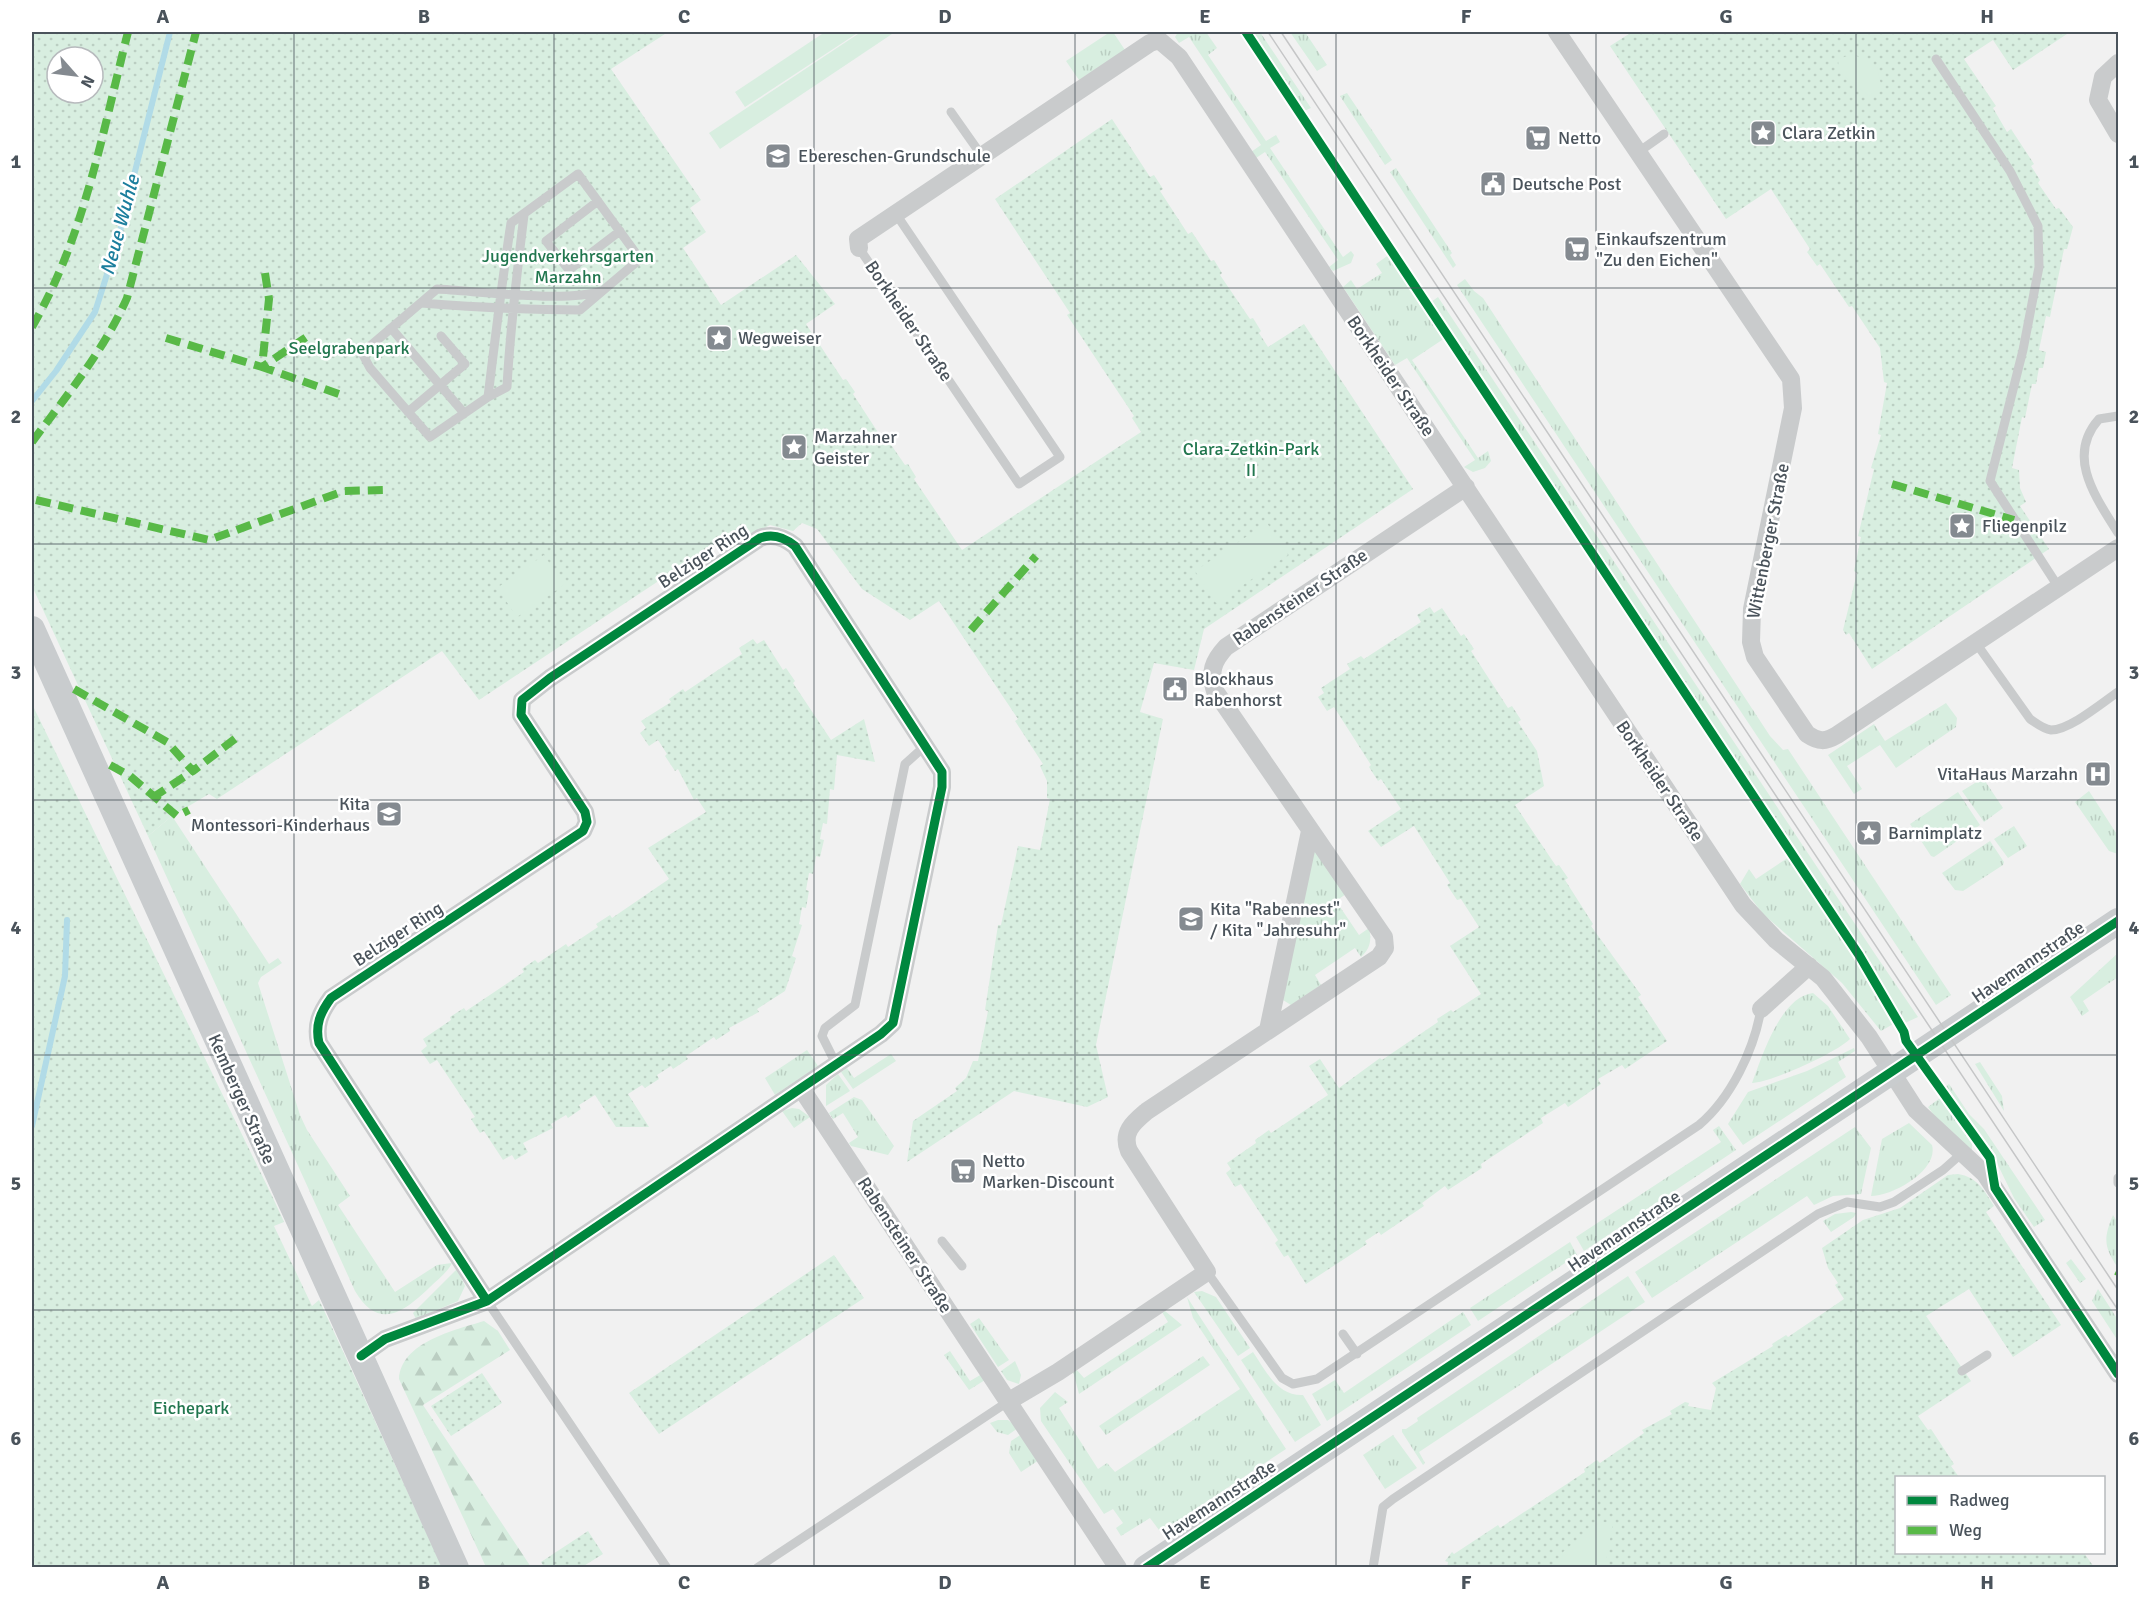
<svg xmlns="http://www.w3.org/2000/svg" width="2150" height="1599" font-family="Signika,sans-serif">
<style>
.grass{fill:url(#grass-tufts)}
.forest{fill:url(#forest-firs)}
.park{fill:url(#park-dots);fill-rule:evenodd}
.pitch{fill:#d8eee0}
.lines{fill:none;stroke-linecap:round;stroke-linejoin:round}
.stream{stroke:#b1dbe7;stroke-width:6}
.lane{stroke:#c9cbcc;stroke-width:9}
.street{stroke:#c9cbcc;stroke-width:18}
.secondary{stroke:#c9ccce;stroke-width:26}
.tram{stroke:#c5c6c7;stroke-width:1.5}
.quiet{stroke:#58b947;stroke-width:8;stroke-dasharray:15 8;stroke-linecap:butt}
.cycleway-casing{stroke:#fff;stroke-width:13}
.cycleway{stroke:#00873e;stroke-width:9}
.grid{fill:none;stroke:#4a535b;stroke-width:1.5;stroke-opacity:0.55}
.labels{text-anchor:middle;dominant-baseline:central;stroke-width:5;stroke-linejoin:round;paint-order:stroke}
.poi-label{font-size:18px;fill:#4a535b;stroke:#fff;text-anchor:start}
.park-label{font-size:18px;fill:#21764e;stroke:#fff}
.street-label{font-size:18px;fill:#4a535b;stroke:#fff}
.water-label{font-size:20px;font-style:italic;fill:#1b7e9d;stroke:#fff}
.neatline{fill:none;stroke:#4a535b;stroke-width:2}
.grid-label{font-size:20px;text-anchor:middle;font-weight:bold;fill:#4a535b}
</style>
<defs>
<pattern id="grass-tufts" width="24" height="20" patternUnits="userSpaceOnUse" patternTransform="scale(1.5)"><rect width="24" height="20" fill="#d8eee0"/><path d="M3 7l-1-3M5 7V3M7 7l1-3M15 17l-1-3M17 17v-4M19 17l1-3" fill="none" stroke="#bbcec2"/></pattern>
<pattern id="forest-firs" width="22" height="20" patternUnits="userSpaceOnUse" patternTransform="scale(1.5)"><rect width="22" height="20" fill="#d8eee0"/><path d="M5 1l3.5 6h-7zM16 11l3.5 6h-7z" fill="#bbcec2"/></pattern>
<pattern id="park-dots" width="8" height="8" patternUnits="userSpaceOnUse" patternTransform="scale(1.5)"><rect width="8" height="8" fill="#d8eee0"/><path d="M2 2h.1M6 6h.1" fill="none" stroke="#bbcec2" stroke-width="1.8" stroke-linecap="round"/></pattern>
</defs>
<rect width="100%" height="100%" fill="#f1f1f1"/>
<!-- grass -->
<path class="grass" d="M1110,32h3l12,18 -46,30 -13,-19z
M1178,32h28l11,16 -9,7 58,86 10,-6 4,7 -10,6 73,109 8,-6 3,4 -3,8 -18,8 -4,-4 9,-7 -73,-108 -9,6 -5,-6 10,-7 -72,-108 -10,6 -4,-6z
M1251,32h9l51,76 -7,3z
M1290,32h15l22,33 -10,6z
M1347,93l45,67 -7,5 -45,-69z
M1396,168l56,85 -2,2 6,10 -3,3 -63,-96z
M1390,254l55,84 -33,22 66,98 10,-7 3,10 -6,7 -12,4 -9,-5 11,-7 -68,-102 -12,7 -52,-78 8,-7 6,9 25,-16 -6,-9z
M1465,279l9,12 9,7 287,438 13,14 5,-1 163,246 -15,10 -479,-720z
M1438,297l437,657 43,63 -13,6 -474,-721z
M1946,703l11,15 -1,9 -60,41 -16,-23 -33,21 15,23 -8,5 -26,-39 46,-31 11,17z
M1983,778l20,30 -19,14 -22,-31z
M2089,791l29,45v18l-9,-3 -34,-49z
M1958,792l22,33 -46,32 -3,-1 -21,-32z
M172,816l97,148 9,-6 4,5 -21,14 -3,6 42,132 7,15 43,66 -12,9 57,87 42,-27 15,-2c-4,9 -15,17 -22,24 -25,24 -51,45 -75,4l-207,-455z
M2014,826l13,20 -19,12 -14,-19z
M1990,841l14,21 -1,3 -40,26 -8,-1 -13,-17z
M1315,851l31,43 -10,7 23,34 10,-7c3,12 1,21 -8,29l-6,-9 -40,27 6,10 -30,20 -8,-5 29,-146z
M1789,857l106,166 -14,8 -39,-48 -79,-69 -23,-30 9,-15 7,10z
M2118,953v24l-35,24 6,10 -7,5 -12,-19z
M1813,993l15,13 22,33c-14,14 -78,43 -98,44 10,-26 28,-86 61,-90z
M1854,1048l1,3 -17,11 8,15 -103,68 -15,-21 20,-32 59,-21z
M807,1050l11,16 -43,29 -10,-17z
M891,1054l5,7 -43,28 -12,-17 6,-4 7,10z
M1980,1062l22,34 2,15 -29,-47z
M838,1074l12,17 -24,15v-21z
M1949,1084l20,30 15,15 61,91 -11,7 -20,-29 -20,-41 -51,-69z
M854,1097l8,3 32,46 -6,9 -37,-9 -2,-3 9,-6 -15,-24 -10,6 -4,-6z
M1940,1098l32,44v8l-30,-24 -14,-19z
M792,1108l7,1 11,8 -16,11 -12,-17z
M1909,1123l23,22c7,25 -39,51 -61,51l11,-57z
M1719,1126l17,24 -152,101 -8,-14 145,-95 -8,-12z
M1855,1127l16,21 -10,46 -28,2 -19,9 -7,-9 -155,102 -17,-26z
M1851,1212l5,1 -2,4 -23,15 -8,-11 12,-7z
M2113,1215l5,8v45c-14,-21 -15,-29 -5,-53z
M1570,1242l7,13 -99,66 -8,-13z
M2071,1259l15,20 -6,4 -14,-20z
M457,1269l8,17 -7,15 -42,18 -3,-6z
M1628,1276l17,26 -226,150 6,11 -2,2 -21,-33v-3h4l12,-8 -1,-3z
M2098,1289l20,31v21l-26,-40z
M1202,1291l14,6 34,51 -12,8 -44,-64z
M1187,1297l99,152 -110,73 -17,8 -9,-12 -29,18 -5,-8 7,-5 -10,-14 -9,5 -63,-93 -1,-13 15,-16 13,10 -9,6 39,61 9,-6 8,9 125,-83 -47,-71z
M1165,1311l17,14 -103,69 -6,-23 3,-2 8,9 84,-56 -6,-10z
M1463,1312l8,13 -144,96 -15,-27 23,-14 9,13z
M979,1318l30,42 -11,7 -28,-43z
M950,1351l20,30 12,-7 3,6 -16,10 -25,-35z
M1253,1352c13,19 24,44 50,43l18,30 -26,17 -54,-82z
M1203,1356l7,9 -104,70 -7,-9z
M1015,1361l6,14 -2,9 -12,-4 -6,-9z
M998,1420h10l10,8 -10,7 -11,-3 -7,-9z
M1022,1434l17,26 -18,12 -12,-19 2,-12z
M1393,1435l24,33 -32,21 -22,-34z"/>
<!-- forest -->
<path class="forest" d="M484,1321l14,10 12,19 -87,55 108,162h-45l-87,-188c2,-37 56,-49 85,-58z"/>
<!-- park -->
<path class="park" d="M32,32h636l-57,37 90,131 -11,8 16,24 -23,16 38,57 75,-50 39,49 -29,20 37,56 3,-1 9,13 -2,2 28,43 4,-1 20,29 3,-1 8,13 -2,2 48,71 179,-118 -9,-14 2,-2 -67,-101 3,-2 -75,-114 117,-80 38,58 4,-2 9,14 -3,2 28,43 4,-2 19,29 3,-1 8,13 -2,2 30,44 3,-1 8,13 -2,2 9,14 36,-23 109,165 -209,140 -10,41 -40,-7 -14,49 23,7 -67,326 12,52 -21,10 -73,-16 -107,71 6,-41 44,-30 -2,-3 11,-10 7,-17h5l10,-50 -3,-1 13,-85h3l17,-79 22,4 10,-51 -3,-1v-17l-7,-15 3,-2 -28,-43 3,-2 -79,-118 -29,19 -48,-31 -45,-60 -15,-6 -9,8 -23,-6 -35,19 -7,-9 -249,165 -37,-49 -225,148 -8,-5 -37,22 -24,20 -116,-250zM57,57h36v36h-36z
M1632,32h438l-57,38 -20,-30 -29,19 32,47 -3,2 14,24 4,-3 23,35 -3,2 9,14 -2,3 18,26 3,-1 14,19 -6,22h-3l-14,68 -4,-1 -7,34 7,2 -3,16h-4l-3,16h-4l-7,34 -3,-1 -10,51 7,2 1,18 6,14 -6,4 29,43 -177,120 -23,-36 -3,2 -3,-5 14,-57 -3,-2 7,-34 -3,-1 16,-67 -3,-1 10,-33 -3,-1 9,-51 -3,-1 -4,-34 -28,-42 -3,1 -29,-43 -3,2 -10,-14 3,-3 -39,-60 -45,30 -116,-173z
M1430,607l4,6 8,-5 19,28 3,-2 10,15 -3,2 37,57 4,-2 9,14 -3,2 19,29 7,35 -29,19 41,61 3,-1 9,13 -3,2 28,44 -2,2 50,69 -3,2 29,44 -42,28 -3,-4 -24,14 3,5 -33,23 -3,-4 -24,15 2,5 -62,41 1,4 -34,22 -3,-4 -23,17 2,3 -43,29 -2,-3 -14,9 2,3 -61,40 -18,-29 -4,2 -9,-14 3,-3 -37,-56 -6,3 -9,-14 5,-4 -4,-6 29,-20 -1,-3 14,-10 2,3 57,-38 -19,-29 11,-7 19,29 41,-30 2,2 56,-38 -1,-3 14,-9 2,2 28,-18 -31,-48 29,-19 -18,-28 -4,1 -10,-15 3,-2 -36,-57 -33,21 -13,-16 33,-22 -20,-30 -3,2 -9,-14 2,-2 -37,-58 -7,4 -9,-14 6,-4 -3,-5 29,-19 -3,-5 14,-8 3,3 57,-37 -4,-7z
M753,639l4,5 7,-4 19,30 3,-2 9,13 -2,2 38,57 33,-21 11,43 -38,-7 -3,35 -4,-1 -3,35 -4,-1 -3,16 4,1 -4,17 -4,-1 -3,18 -4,-1 -3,17 3,1 -3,17 -4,-1 -3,17 3,1 -10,31 4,2 -11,33 -28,18 2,3 -30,16 1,3 -14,9 -2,-3 -28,19 2,3 -15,10 -2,-3 -14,9 2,4 -14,9 -3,-3 -14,9 21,33h-33l-21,-32 -16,10 2,4 -13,9 -2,-3 -15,9 2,4 -30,15 5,9 -13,8 -3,-5 -9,5 -19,-29 -4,2 -9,-14 4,-2 -38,-57 -7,4 -9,-13 6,-5 -4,-7 28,-19 -1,-3 14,-9 2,3 58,-39 -2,-3 13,-9 3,3 28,-19 2,3 30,-20 -2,-3 14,-9 2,3 57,-39 -21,-31 58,-36 -9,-14 -3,2 -16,-31 -3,2 -10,-15 2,-2 -9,-14 -9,6 -9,-13 6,-5 -5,-7 30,-19 -2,-3 14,-10 2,3 57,-38 -3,-6z
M32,704l241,494 11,24 -10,4 38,80 7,-6 10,21 113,246h-410z
M1958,1174c19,3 26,16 36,32l-8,6 75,113 -48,32 -44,-68 -43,27 45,65 -53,35 10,14 3,-1 23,35 -3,2 8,11 -63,1v74l188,1 10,14 -647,1 1,-6 -3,-1 7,-9 2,2 44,-29 2,3 85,-56 -1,-3 13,-9 3,3 44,-30 -2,-3 30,-16 -2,-3 15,-9 4,1 -1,3 23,4 5,-22 -4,-5 61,-37 -1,-2 14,-9 2,2 56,-38 -9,-14 3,-2 -10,-15 -6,-20 41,-28 37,-12 48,-33z
M834,1255l30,43 -205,136 -30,-41z
M482,1373l20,30 -51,33 -20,-30z
M588,1531l15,23 -21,13h-38l-3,-5z"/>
<!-- pitch -->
<path class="pitch" d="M825,32h34l-114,75 -10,-15z
M861,32h34l-175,117 -11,-16z
M1853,54l24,13 4,18 -12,11 -30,-24 -1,-13z
M1267,523l21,32 -72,48 -21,-32z
M544,555l20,30 -47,32 -20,-29z
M1602,1522l11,1 -8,44h-45l3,-15 30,-26z"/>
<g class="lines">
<!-- stream -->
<path class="stream" d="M32,401l24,-30 39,-59 22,-69 53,-211
M32,1126l33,-150 2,-56"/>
<!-- lane -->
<path class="lane" d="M1936,59l74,112 28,55 1,41 -16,83 -33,131 69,107
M951,112l31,44
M1637,153l27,-19
M598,201l-52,40 23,29 51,-39
M524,215c-7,57 -14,114 -17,172l-19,10 -58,40 -60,-69 -8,-15 75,-64c41,2 129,14 164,2
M859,248l160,236 41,-27 -164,-243
M421,303c53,4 106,7 159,7l60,-51 -62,-85 -67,49c-9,58 -16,116 -23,174
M391,328l73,85
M408,412l57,-48 -24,-28
M2118,416l-19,3c-34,38 -2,80 19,114
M1976,643l54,76c6,4 13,10 21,11 19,0 52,-28 67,-38
M836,1064l-14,-28 3,-8 30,-23 50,-241 20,-18
M2118,1178v5
M942,1241l20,25
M1207,1272l75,106 11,6 24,-5 382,-254c32,-27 55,-75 62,-116
M487,1301l180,267
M1343,1334l14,20
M1962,1371l25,-16
M757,1568l252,-167
M1373,1568l10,-61 10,-8 425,-285 29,-12 33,5 14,-5 49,-32 18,-16"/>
<!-- street -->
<path class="street" d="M1557,32l234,347 2,29 -41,201 -1,33 4,15 52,77c12,8 18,8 30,1l281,-187
M2118,63l-15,14 -5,23 20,34
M859,248l-1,-9 292,-196 9,-3 20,17 564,848 33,35 47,38 46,59 47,73 69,64 133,200
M1761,1009l48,-43
M1268,1030l42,-199
M801,1088l317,480
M361,1356l24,-17 102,-38 394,-267 12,-11 49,-236v-15l-147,-226c-11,-9 -22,-13 -35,-8l-210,140 -28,22 -1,15 64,97 2,10 -4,9 -252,167c-11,15 -16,27 -12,45l168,258
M1009,1401l49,-29 149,-100 -78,-121c-8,-19 5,-29 18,-40l232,-154 6,-9 -1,-11 -169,-246c-6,-19 -2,-30 11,-44l240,-160"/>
<!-- secondary -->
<path class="secondary" d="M32,629l424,939
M1146,1568l972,-647"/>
<!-- tram -->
<path class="tram" d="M1268,32l850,1278
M1281,32l837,1258"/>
<!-- quiet -->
<path class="quiet" d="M265,273l4,26 -7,68 77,27
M32,327c53,-92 70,-193 96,-295
M166,338l96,29 46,-31
M32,442c35,-47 71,-90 95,-144l69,-266
M1892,484l122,36
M36,500l173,40 135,-49 40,-1
M971,630l65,-74
M74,689l93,53 26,29 43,-33
M110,765l20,11 47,40 12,-6
M152,798l41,-27
M2116,1271l2,1"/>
<defs>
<path id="cycleway" d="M1246,32l613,923 45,77 2,9 84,117 5,30 123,186
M361,1356l24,-17 102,-38 394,-267 12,-11 49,-236v-15l-147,-226c-11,-9 -22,-13 -35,-8l-210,140 -28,22 -1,15 64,97 2,10 -4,9 -252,167c-11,15 -16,27 -12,45l168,258
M1146,1568l972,-647"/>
</defs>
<!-- cycleway casing -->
<use href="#cycleway" class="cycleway-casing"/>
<!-- cycleway -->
<use href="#cycleway" class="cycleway"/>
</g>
<!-- grid -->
<path class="grid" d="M294,32v1536M554,32v1536M814,32v1536M1075,32v1536M1336,32v1536M1596,32v1536M1856,32v1536M32,288h2086M32,544h2086M32,800h2086M32,1055h2086M32,1310h2086"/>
<!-- icons -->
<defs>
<symbol id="sight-square" viewBox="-11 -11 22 22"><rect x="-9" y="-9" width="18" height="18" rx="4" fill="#848a90" stroke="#fff"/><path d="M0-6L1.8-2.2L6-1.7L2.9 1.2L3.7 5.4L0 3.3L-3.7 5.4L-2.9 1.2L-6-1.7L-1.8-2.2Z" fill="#fff"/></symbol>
<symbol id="supermarket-square" viewBox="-11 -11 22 22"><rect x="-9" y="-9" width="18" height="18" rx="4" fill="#848a90" stroke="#fff"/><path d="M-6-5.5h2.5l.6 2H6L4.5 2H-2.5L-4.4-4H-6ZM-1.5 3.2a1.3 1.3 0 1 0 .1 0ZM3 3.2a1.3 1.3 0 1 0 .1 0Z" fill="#fff"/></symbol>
<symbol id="school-square" viewBox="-11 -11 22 22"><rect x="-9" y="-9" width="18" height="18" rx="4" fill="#848a90" stroke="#fff"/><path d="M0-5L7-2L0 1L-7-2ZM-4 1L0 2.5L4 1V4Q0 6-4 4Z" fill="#fff"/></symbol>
<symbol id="civic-square" viewBox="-11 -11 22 22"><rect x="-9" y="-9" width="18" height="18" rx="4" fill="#848a90" stroke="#fff"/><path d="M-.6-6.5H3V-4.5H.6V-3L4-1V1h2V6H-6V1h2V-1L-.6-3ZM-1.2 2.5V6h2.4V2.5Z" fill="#fff"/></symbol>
<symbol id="hospital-square" viewBox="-11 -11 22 22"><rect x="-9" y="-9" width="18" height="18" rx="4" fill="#848a90" stroke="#fff"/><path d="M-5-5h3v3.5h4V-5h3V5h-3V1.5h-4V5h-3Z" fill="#fff"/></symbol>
</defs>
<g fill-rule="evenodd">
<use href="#sight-square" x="1748" y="118" width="30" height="30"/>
<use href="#supermarket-square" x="1523" y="123" width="30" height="30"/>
<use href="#school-square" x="763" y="141" width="30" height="30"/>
<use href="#civic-square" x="1478" y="169" width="30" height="30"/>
<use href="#supermarket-square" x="1562" y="234" width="30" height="30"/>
<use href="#sight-square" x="704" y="323" width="30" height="30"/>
<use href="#sight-square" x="779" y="432" width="30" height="30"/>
<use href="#sight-square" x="1947" y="511" width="30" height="30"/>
<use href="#civic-square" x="1160" y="674" width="30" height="30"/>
<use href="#hospital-square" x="2083" y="759" width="30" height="30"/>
<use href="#school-square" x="374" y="799" width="30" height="30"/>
<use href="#sight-square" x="1854" y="818" width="30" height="30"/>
<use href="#school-square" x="1176" y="904" width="30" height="30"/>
<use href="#supermarket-square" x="948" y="1156" width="30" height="30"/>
</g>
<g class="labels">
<!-- poi labels -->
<g class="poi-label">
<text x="1782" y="133">Clara Zetkin</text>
<text x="1558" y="138">Netto</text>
<text x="798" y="156">Ebereschen-Grundschule</text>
<text x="1512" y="184">Deutsche Post</text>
<text x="1596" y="239">Einkaufszentrum<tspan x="1596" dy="21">"Zu den Eichen"</tspan></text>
<text x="738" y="338">Wegweiser</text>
<text x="814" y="437">Marzahner<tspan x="814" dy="21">Geister</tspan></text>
<text x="1982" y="526">Fliegenpilz</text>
<text x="1194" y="679">Blockhaus<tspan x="1194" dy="21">Rabenhorst</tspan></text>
<text x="2078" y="774" text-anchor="end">VitaHaus Marzahn</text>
<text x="370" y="804" text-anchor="end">Kita<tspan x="370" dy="21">Montessori-Kinderhaus</tspan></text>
<text x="1888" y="833">Barnimplatz</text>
<text x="1210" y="909">Kita "Rabennest"<tspan x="1210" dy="21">/ Kita "Jahresuhr"</tspan></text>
<text x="982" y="1161">Netto<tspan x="982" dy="21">Marken-Discount</tspan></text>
</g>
<!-- park labels -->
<g class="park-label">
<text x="568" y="256">Jugendverkehrsgarten<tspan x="568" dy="21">Marzahn</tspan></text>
<text x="349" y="348">Seelgrabenpark</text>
<text x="1251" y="449">Clara-Zetkin-Park<tspan x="1251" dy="21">II</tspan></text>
<text x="191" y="1408">Eichepark</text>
</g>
<!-- street labels -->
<g class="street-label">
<text transform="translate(909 321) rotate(56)">Borkheider Straße</text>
<text transform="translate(1391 376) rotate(56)">Borkheider Straße</text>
<text transform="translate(1768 541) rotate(-79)">Wittenberger Straße</text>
<text transform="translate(703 556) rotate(-33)">Belziger Ring</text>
<text transform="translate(1300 597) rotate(-34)">Rabensteiner Straße</text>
<text transform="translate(1660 781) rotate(56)">Borkheider Straße</text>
<text transform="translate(398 934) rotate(-33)">Belziger Ring</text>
<text transform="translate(2028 962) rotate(-34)">Havemannstraße</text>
<text transform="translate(242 1099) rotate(66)">Kemberger Straße</text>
<text transform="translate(1624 1231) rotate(-34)">Havemannstraße</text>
<text transform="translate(905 1245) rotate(57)">Rabensteiner Straße</text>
<text transform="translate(1219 1500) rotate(-33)">Havemannstraße</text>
</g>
<!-- water labels -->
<g class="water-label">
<text transform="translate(120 225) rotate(-75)">Neue Wuhle</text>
</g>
</g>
<!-- border -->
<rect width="2150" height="1599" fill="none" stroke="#ffffff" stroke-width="66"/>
<!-- legend -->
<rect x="1895" y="1476" width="210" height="78" fill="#ffffff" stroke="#b7babd" stroke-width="1.5"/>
<rect x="1907" y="1496" width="30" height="9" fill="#00873e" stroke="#b7babd" stroke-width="1.5"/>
<text x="1949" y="1506" font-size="18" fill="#4a535b">Radweg</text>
<rect x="1907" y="1526" width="30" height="9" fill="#58b947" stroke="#b7babd" stroke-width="1.5"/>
<text x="1949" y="1536" font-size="18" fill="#4a535b">Weg</text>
<!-- north arrow -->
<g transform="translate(75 75) rotate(118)"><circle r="28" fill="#ffffff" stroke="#b7babd" stroke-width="1.5"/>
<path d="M0-4.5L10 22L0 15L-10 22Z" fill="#848a90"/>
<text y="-9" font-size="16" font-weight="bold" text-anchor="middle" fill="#4a535b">N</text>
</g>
<rect x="33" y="33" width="2084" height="1533" class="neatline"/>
<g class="grid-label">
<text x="163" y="23">A</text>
<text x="424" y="23">B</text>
<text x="684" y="23">C</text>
<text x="945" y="23">D</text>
<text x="1205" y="23">E</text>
<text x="1466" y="23">F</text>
<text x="1726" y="23">G</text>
<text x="1987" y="23">H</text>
<text x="16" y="168">1</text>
<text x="2134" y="168">1</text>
<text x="16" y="423">2</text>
<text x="2134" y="423">2</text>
<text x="16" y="679">3</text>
<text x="2134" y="679">3</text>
<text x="16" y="934">4</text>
<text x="2134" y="934">4</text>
<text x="16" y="1190">5</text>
<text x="2134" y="1190">5</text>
<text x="16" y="1445">6</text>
<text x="2134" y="1445">6</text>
<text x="163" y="1589">A</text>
<text x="424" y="1589">B</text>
<text x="684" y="1589">C</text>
<text x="945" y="1589">D</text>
<text x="1205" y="1589">E</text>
<text x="1466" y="1589">F</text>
<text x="1726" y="1589">G</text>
<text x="1987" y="1589">H</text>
</g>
</svg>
